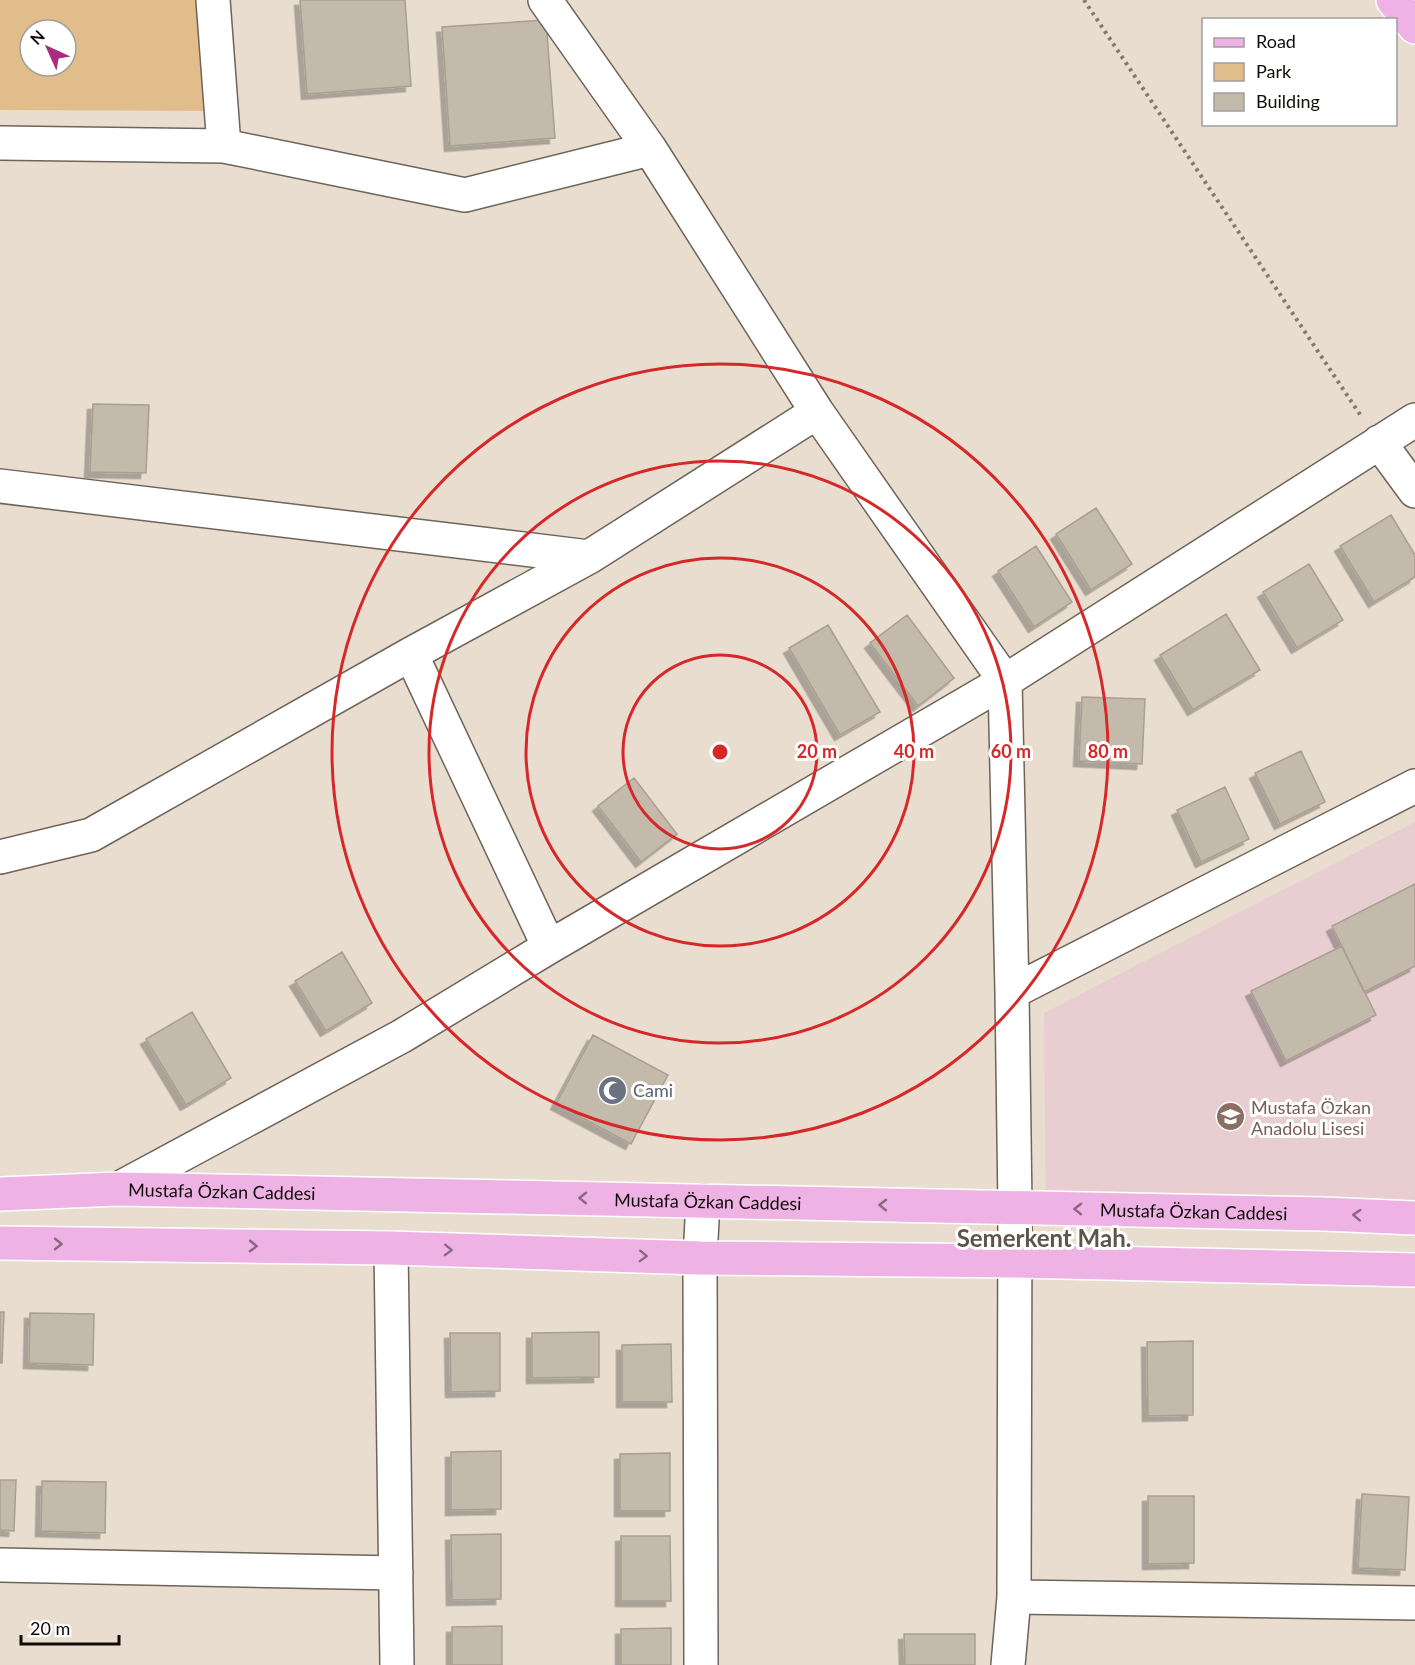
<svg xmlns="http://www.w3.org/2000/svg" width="1415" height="1665" font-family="Lato,sans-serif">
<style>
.education{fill:#e8ced0}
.green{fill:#e2bd8c;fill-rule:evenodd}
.building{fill:#c4baac;stroke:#a99f91;stroke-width:1.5;filter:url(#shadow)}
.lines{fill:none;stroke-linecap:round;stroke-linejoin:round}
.minor-casing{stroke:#6e6458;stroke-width:36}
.major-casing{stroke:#fff;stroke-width:36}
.path{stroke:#817a70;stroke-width:4;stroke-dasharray:3 4.5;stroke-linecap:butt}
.minor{stroke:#fff;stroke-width:33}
.major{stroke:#eeb2e4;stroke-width:33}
.oneway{stroke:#8a6781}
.ring{fill:none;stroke:#d62828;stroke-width:3}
.labels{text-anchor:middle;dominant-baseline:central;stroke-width:6;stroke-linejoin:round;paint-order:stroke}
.worship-label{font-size:18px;fill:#5b616d;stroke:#fff;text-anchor:start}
.education-label{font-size:18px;fill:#785e54;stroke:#fff;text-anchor:start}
.street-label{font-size:18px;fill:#100c08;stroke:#fff}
.district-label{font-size:24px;font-weight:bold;fill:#5e5549;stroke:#fff}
.centre{fill:#d62828;stroke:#fff;stroke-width:3}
.ring-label{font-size:18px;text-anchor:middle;font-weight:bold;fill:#d62828;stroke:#fff;stroke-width:6;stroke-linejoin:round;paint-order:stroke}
</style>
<defs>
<filter id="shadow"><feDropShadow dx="-5.5" dy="5.5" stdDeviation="0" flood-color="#0004"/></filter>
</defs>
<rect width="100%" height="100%" fill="#e8ddcf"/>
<!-- education -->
<path class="education" d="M1415,822v406l-369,-7 -2,-208z"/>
<!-- green -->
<path class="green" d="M0,0h206l7,111 -213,-1zM30,30h36v36h-36z"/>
<!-- building -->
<path class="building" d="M300,0h105l6,86 -104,8z
M546,20l9,118 -105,8 -8,-119z
M93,404l56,1 -3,68 -56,-1z
M1096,508l36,56 -41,26 -35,-56z
M1391,515l24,40v22l-41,25 -34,-56z
M1036,546l36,56 -38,25 -36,-56z
M1309,564l34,56 -46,28 -34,-56z
M1226,614l34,56 -67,40 -33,-55z
M907,615l47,63 -36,28 -48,-63z
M828,625l52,87 -40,23 -51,-87z
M1082,697l63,2 -3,65 -63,-3z
M1301,751l24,51 -45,22 -25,-51z
M634,778l43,56 -36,28 -43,-56z
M1225,787l24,52 -48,23 -24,-52z
M1415,884v82l-51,26 -32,-66z
M1342,946l34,69 -90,46 -35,-70z
M342,952l30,51 -46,28 -31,-50z
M192,1012l39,66 -45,27 -40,-66z
M593,1035l75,40 -37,69 -75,-40z
M0,1312h4l-2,51h-2z
M30,1313l64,1 -1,51 -64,-2z
M599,1332v45l-67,1v-45z
M450,1333h50v58l-49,1z
M1193,1341v74l-45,1 -1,-74z
M671,1344l1,58h-50v-57z
M501,1451v58l-50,1v-58z
M670,1453v58h-50v-57z
M0,1480h16l-2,51 -14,-1z
M42,1481l64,1 -1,51 -64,-2z
M1362,1494l47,3 -4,73 -47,-2z
M1148,1496h46v67l-46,1z
M501,1534v65l-49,1 -1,-65z
M621,1536h49l1,65h-50z
M502,1626v39h-50v-38z
M671,1628v37h-50v-36z
M904,1634h71v31h-70z"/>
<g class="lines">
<defs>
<path id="minor" d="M213,0l11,146
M545,0l105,149 167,263 188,269 7,311 3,215 -1,390 -6,68
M0,143l224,3 241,49 185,-46
M1379,442l36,49
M0,486l589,71 228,-145
M411,654l138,293
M0,857l91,-22 320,-181 178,-97
M1012,992l403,-206
M118,1189l284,-153 147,-89 456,-266 410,-261
M391,1248l6,417
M0,1565l396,8
M1014,1597l401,6
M701,1665l-1,-407 3,-57"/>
<g id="major">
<path d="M1393,0l22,27"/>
<path id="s1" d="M0,1194l118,-5 1206,25 91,4"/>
<path d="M0,1243l391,5 309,10 314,3 401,9"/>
</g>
</defs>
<!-- minor casing -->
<use href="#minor" class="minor-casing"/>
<!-- major casing -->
<use href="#major" class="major-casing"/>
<!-- path -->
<path class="path" d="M1084,0l277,416"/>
<!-- minor -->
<use href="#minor" class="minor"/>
<!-- major -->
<use href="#major" class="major"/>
</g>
<!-- one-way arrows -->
<defs><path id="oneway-chevron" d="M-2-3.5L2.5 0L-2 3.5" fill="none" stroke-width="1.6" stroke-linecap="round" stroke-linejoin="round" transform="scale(1.5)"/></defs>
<g class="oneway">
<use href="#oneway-chevron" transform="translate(583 1198) rotate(-179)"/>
<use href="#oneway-chevron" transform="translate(883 1205) rotate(-179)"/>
<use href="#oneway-chevron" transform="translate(1078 1209) rotate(-179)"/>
<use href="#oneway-chevron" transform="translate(1357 1215) rotate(-177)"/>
<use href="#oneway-chevron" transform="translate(58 1244) rotate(1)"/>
<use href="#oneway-chevron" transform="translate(253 1246) rotate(1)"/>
<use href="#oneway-chevron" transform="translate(448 1250) rotate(2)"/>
<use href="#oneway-chevron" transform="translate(643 1256) rotate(2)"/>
</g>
<!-- distance rings -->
<g class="ring">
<circle cx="720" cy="752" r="97"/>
<circle cx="720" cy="752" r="194"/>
<circle cx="720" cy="752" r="291"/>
<circle cx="720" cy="752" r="388"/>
</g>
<!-- icons -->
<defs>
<symbol id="mosque-disc" viewBox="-11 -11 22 22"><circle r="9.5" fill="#6b7280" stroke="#fff"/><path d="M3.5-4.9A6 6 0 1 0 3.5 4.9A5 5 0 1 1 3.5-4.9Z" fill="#fff"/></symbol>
<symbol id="school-disc" viewBox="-11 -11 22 22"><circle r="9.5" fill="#8d6e63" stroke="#fff"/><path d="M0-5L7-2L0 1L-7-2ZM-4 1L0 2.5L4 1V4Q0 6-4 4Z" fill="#fff"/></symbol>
</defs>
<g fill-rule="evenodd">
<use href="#mosque-disc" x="596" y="1074" width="33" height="33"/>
<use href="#school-disc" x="1214" y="1100" width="33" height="33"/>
</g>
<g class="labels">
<!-- worship labels -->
<g class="worship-label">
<text x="633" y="1090">Cami</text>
</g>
<!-- education labels -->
<g class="education-label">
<text x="1251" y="1107">Mustafa Özkan<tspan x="1251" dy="21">Anadolu Lisesi</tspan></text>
</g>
<!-- street labels -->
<g class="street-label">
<text stroke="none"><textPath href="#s1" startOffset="222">Mustafa Özkan Caddesi</textPath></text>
<text stroke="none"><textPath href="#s1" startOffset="708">Mustafa Özkan Caddesi</textPath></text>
<text stroke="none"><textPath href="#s1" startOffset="1194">Mustafa Özkan Caddesi</textPath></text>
</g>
<!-- district labels -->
<g class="district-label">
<text x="1044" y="1237">Semerkent Mah.</text>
</g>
</g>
<circle cx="720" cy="752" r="9" class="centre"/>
<g class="ring-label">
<text x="817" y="758">20 m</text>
<text x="914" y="758">40 m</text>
<text x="1011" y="758">60 m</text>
<text x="1108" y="758">80 m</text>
</g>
<!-- legend -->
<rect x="1202" y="18" width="195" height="108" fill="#ffffff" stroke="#9f9e9c" stroke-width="1.5"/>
<rect x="1214" y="38" width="30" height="9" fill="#eeb2e4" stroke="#9f9e9c" stroke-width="1.5"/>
<text x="1256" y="48" font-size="18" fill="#100c08">Road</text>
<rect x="1214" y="63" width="30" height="18" fill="#e2bd8c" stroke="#9f9e9c" stroke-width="1.5"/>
<text x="1256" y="78" font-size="18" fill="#100c08">Park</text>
<rect x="1214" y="93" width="30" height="18" fill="#c4baac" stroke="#9f9e9c" stroke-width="1.5"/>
<text x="1256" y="108" font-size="18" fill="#100c08">Building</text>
<!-- north arrow -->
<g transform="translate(48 48) rotate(315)"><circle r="28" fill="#ffffff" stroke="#9f9e9c" stroke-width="1.5"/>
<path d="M0-4.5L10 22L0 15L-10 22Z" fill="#a92c7e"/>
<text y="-9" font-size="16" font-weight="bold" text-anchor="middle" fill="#100c08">N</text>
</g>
<!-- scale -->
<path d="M21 1635v9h98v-9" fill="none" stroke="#100c08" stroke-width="3"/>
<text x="30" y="1635" font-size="18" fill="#100c08" stroke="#ffffff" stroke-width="4.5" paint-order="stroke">20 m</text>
</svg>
